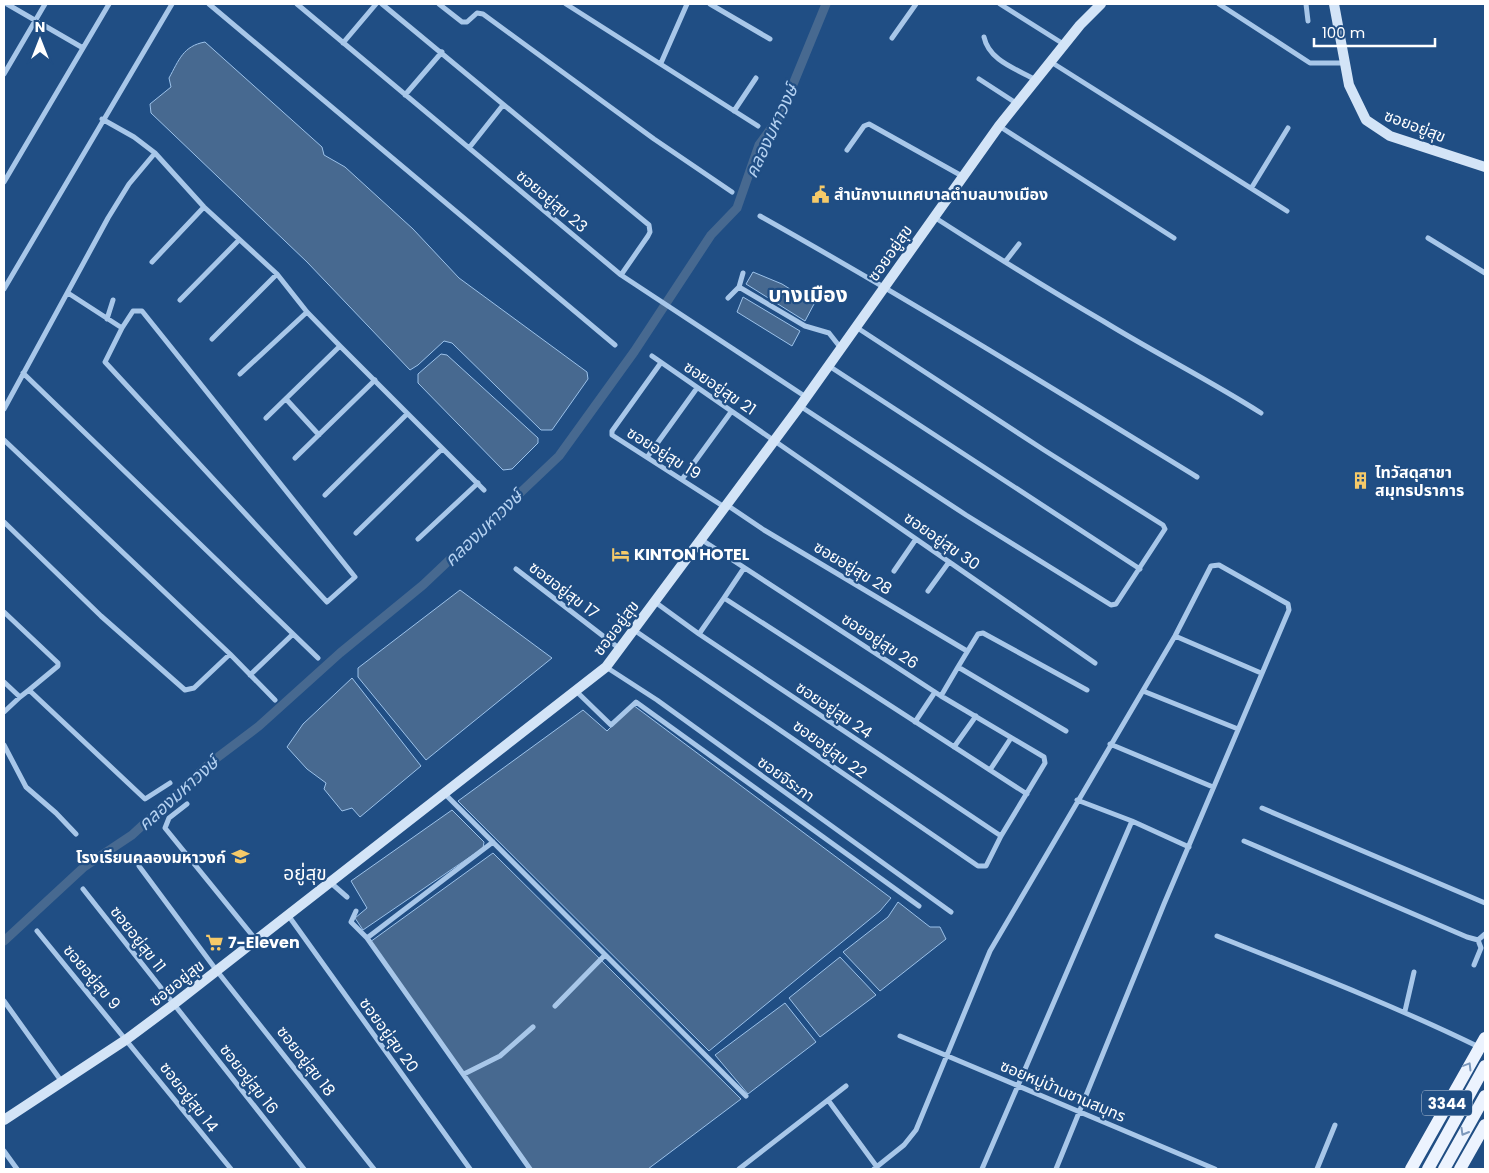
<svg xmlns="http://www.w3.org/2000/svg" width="1489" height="1173" font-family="Poppins,'Noto Sans Thai',sans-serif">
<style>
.water{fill:#476990;stroke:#9cc2ea}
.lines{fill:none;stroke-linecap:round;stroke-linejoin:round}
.canal{stroke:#476990;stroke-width:9}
.street{stroke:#a8c7e9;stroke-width:5}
.secondary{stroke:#d3e4f7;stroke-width:10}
.primary{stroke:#ecf3fe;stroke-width:12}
.oneway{stroke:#7c98bb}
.labels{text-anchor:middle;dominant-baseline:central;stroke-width:4.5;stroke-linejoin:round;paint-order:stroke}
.shield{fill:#204e84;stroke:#bccada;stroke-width:1}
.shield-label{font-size:15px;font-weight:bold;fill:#fff}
.street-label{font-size:16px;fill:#fff;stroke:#204e84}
.poi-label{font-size:16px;font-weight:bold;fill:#fff;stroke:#204e84;text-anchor:start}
.water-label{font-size:18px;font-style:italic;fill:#b4d1f1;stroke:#204e84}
.quarter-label{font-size:19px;fill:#fff;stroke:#204e84}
.district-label{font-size:21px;font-weight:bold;fill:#fff;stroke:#204e84}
</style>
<rect width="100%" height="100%" fill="#204e84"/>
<!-- water -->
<path class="water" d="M205,42l117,105 2,8 21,12 68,62 46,49 128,94 1,7 -36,51h-11l-89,-87 -8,-2 -26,24 -8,5 -103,-108 -156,-149 -1,-9 21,-17 -2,-9c10,-18 14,-32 36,-36z
M753,272l29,12 32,20 -9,17 -59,-37z
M743,297l57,34 -8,15 -55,-34z
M441,354l6,1 91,83v5l-26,26 -9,1 -85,-87v-9z
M460,590l92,68 -126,102 -68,-83v-9z
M352,678l69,88 -61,51 -8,-9 -10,3 -18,-22 2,-6 -19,-14 -20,-22 16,-23z
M633,705l258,193 -11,13 -171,140 -251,-250 125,-91 24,21z
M452,810l32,32 -1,6 -120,82 -8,-12 12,-10 -16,-27z
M493,853l248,246 -93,70h-116l-162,-227z
M898,902l32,25h10l6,12 -66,52 -37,-39 45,-35z
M840,957l36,38 -56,42 -31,-39z
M785,1003l31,39 -68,52 -33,-39z"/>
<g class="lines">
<!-- canal -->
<path class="canal" d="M4,941l80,-74 48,-32 78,-72 49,-37 81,-73 83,-68 136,-129 75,-104 77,-117 26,-27 22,-63 21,-29 46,-112"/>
<!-- street -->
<path class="street" d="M7,4l76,44
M209,4l406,341
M297,4l324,271 185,122
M382,4l267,221 1,7 -2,4 -27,39
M439,4l23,18h5l10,-9 6,1 171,125 78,53
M566,4l192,122
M710,4l60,35
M1000,4l65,41
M1219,4l91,59h34
M1306,4l2,17
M984,37c5,24 33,32 52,43
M892,38l24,-34
M343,43l33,-39
M1051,62l236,149
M661,63l26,-59
M4,74l41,-70
M979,79l37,24
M405,95l37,-43
M734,111l22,-33
M102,119l32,18 21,16 49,54 73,67 30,38 33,34 144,144
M999,126l175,112
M469,148l34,-43
M847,150l17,-24 5,-2 93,52
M4,182l105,-178
M1252,187l36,-59
M760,216c148,83 292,172 437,261
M934,217c56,36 112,71 169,104 52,32 106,59 158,92
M1428,238l57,35
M152,262l52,-55
M1005,262l14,-18
M739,287l66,39 24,7 11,14
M4,289l168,-285
M68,293l54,35 -17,34 222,240 28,-25 -213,-266h-9l-11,17
M728,298l11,-11 4,-14
M180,300l58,-59
M107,319l6,-19
M212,339l65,-65
M652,356l443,307
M660,364l-48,67v4l114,73
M829,366l311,203
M23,373l295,285
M240,374l67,-62
M286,399l33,36
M800,406l166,109 145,90 5,-1 49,-75 -2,-4 -119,-75 -188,-123
M4,409l104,-191 21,-34 26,-31
M266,418l74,-72
M4,440l226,214 45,46
M648,456l49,-68
M295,458l80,-78
M683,478l48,-66
M325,495l82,-81
M727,505l37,25 203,121
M4,522l97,94 84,74 9,-2 36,-34
M356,533l86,-84
M418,539l60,-56
M744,568l-20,30 303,196
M516,569l104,80
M894,571l22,-32
M928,591l21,-29
M655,602l44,32 302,202
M4,612l54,51v3l-29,24
M634,630l344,236h8l15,-30 44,-73 -1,-6 -103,-61 -239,-156
M699,634l25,-36
M1175,636l86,37
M606,667l51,33 294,212
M250,675l43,-41
M4,682l16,15 9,-7 116,109 25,-16
M1143,691l95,38
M577,692l34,33 25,-23 283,204
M941,696l17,-29
M4,712l16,-15
M915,722l20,-30
M1066,731l-108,-64 20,-33 5,-1 104,57
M1110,744l103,43
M4,745l22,42 30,26 20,21
M954,747l22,-31
M990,770l21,-32
M445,794l301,302
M187,804l-18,14 -4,10 91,112
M1262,808l223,95
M1132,821l57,26
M1244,841l223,96 11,3 7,-6
M493,842l-126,96 163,231
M139,866l78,105 157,198
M331,883l16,14
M83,889l221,280
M356,911l-5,11 16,16
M288,915l182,254
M37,931l194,238
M1217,936c88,35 176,69 262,111
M1474,965l7,-17 -3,-8
M4,1001l58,81
M555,1006l50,-51
M1405,1011l9,-39
M900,1036l315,133
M464,1074l36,-18 33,-29
M828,1100l18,-14
M4,1151l13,18
M739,1169l89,-69 49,67
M874,1169l30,-24 12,-15 74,-179 185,-315 36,-70 8,-1 69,39 1,6 -125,294 -108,265
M982,1169l150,-348 -55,-21
M1317,1169l18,-44"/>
<!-- secondary -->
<path class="secondary" d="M1334,4l15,81 17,35 24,16 95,31
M4,1120l123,-81 47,-35 432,-337 194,-261 199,-280 81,-101 21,-21"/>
<!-- primary -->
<path class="primary" d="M1411,1169l74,-131
M1428,1169l57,-103
M1444,1169l41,-73
M1460,1169l25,-44"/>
</g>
<!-- one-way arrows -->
<defs><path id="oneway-chevron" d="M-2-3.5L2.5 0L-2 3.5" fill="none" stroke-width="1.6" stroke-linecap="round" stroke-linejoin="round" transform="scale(1.25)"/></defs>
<g class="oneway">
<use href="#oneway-chevron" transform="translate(1468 1066) rotate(-59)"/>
<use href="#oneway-chevron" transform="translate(1464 1132) rotate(120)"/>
</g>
<!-- icons -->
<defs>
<symbol id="civic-bare" viewBox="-9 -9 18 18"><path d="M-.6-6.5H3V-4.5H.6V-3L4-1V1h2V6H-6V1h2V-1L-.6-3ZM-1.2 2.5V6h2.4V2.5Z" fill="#f6ca69" stroke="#204e84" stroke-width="2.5" paint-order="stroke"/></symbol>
<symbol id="building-bare" viewBox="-9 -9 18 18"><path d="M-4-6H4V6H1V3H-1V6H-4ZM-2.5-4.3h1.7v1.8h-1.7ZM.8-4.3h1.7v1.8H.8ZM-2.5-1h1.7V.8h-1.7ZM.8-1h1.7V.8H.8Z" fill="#f6ca69" stroke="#204e84" stroke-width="2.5" paint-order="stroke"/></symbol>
<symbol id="hotel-bare" viewBox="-9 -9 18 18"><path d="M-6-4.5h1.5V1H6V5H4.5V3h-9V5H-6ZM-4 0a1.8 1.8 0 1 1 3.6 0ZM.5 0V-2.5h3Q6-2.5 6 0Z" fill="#f6ca69" stroke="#204e84" stroke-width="2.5" paint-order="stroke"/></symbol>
<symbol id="school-bare" viewBox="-9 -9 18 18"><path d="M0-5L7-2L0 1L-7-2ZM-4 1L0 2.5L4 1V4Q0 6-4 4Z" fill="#f6ca69" stroke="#204e84" stroke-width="2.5" paint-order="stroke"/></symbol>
<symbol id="supermarket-bare" viewBox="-9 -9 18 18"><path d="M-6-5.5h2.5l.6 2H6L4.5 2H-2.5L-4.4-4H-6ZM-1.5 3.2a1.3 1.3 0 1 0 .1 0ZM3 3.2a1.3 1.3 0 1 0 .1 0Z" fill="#f6ca69" stroke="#204e84" stroke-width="2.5" paint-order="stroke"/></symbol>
</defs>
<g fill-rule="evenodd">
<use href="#civic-bare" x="808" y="182" width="25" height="25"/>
<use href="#building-bare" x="1348" y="468" width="25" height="25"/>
<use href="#hotel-bare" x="608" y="542" width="25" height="25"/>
<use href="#school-bare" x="228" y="844" width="25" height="25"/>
<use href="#supermarket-bare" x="202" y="930" width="25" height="25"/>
</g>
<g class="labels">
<!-- shield labels -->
<rect class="shield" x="1422" y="1090.5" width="50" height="25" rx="4"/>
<g class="shield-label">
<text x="1447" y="1103">3344</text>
</g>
<!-- street labels -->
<g class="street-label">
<text transform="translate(1415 126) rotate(21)">ซอยอยู่สุข</text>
<text transform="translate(552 201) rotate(40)">ซอยอยู่สุข 23</text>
<text transform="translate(890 253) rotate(-55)">ซอยอยู่สุข</text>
<text transform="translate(720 388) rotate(34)">ซอยอยู่สุข 21</text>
<text transform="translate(664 453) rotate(32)">ซอยอยู่สุข 19</text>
<text transform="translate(942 541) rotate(35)">ซอยอยู่สุข 30</text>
<text transform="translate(853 568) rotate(31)">ซอยอยู่สุข 28</text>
<text transform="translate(564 590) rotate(37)">ซอยอยู่สุข 17</text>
<text transform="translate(616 628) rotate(-53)">ซอยอยู่สุข</text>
<text transform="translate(880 641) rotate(33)">ซอยอยู่สุข 26</text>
<text transform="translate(834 710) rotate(34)">ซอยอยู่สุข 24</text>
<text transform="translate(830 749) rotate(36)">ซอยอยู่สุข 22</text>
<text transform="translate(786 779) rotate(36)">ซอยจิระภา</text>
<text transform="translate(138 939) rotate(52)">ซอยอยู่สุข 11</text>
<text transform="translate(92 977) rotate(50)">ซอยอยู่สุข 9</text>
<text transform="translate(177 983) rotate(-38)">ซอยอยู่สุข</text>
<text transform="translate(389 1035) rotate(54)">ซอยอยู่สุข 20</text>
<text transform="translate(306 1061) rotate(52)">ซอยอยู่สุข 18</text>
<text transform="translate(249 1079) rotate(52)">ซอยอยู่สุข 16</text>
<text transform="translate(1063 1091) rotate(23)">ซอยหมู่บ้านชานสมุทร</text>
<text transform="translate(189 1097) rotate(52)">ซอยอยู่สุข 14</text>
</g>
<!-- poi labels -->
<g class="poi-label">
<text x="834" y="194">สำนักงานเทศบาลตำบลบางเมือง</text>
<text x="1375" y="472">ไทวัสดุสาขา<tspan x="1375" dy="18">สมุทรปราการ</tspan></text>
<text x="634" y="554">KINTON HOTEL</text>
<text x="226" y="857" text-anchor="end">โรงเรียนคลองมหาวงก์</text>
<text x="228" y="942">7-Eleven</text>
</g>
<!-- water labels -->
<g class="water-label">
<text transform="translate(771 131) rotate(-65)">คลองมหาวงษ์</text>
<text transform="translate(483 528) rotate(-44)">คลองมหาวงษ์</text>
<text transform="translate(178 793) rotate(-42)">คลองมหาวงษ์</text>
</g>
<!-- quarter labels -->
<g class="quarter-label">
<text x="305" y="873">อยู่สุข</text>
</g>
<!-- district labels -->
<g class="district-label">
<text x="808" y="294">บางเมือง</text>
</g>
</g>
<!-- border -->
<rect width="1489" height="1173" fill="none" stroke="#ffffff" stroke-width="10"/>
<!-- north arrow -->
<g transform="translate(40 40)" stroke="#204e84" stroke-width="4" paint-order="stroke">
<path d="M0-4L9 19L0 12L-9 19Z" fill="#ffffff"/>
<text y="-8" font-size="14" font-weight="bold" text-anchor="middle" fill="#ffffff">N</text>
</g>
<!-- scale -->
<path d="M1314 38v8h121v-8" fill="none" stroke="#ffffff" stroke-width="2.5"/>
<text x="1322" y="38" font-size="15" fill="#ffffff" stroke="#204e84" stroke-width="4" paint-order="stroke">100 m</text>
</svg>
